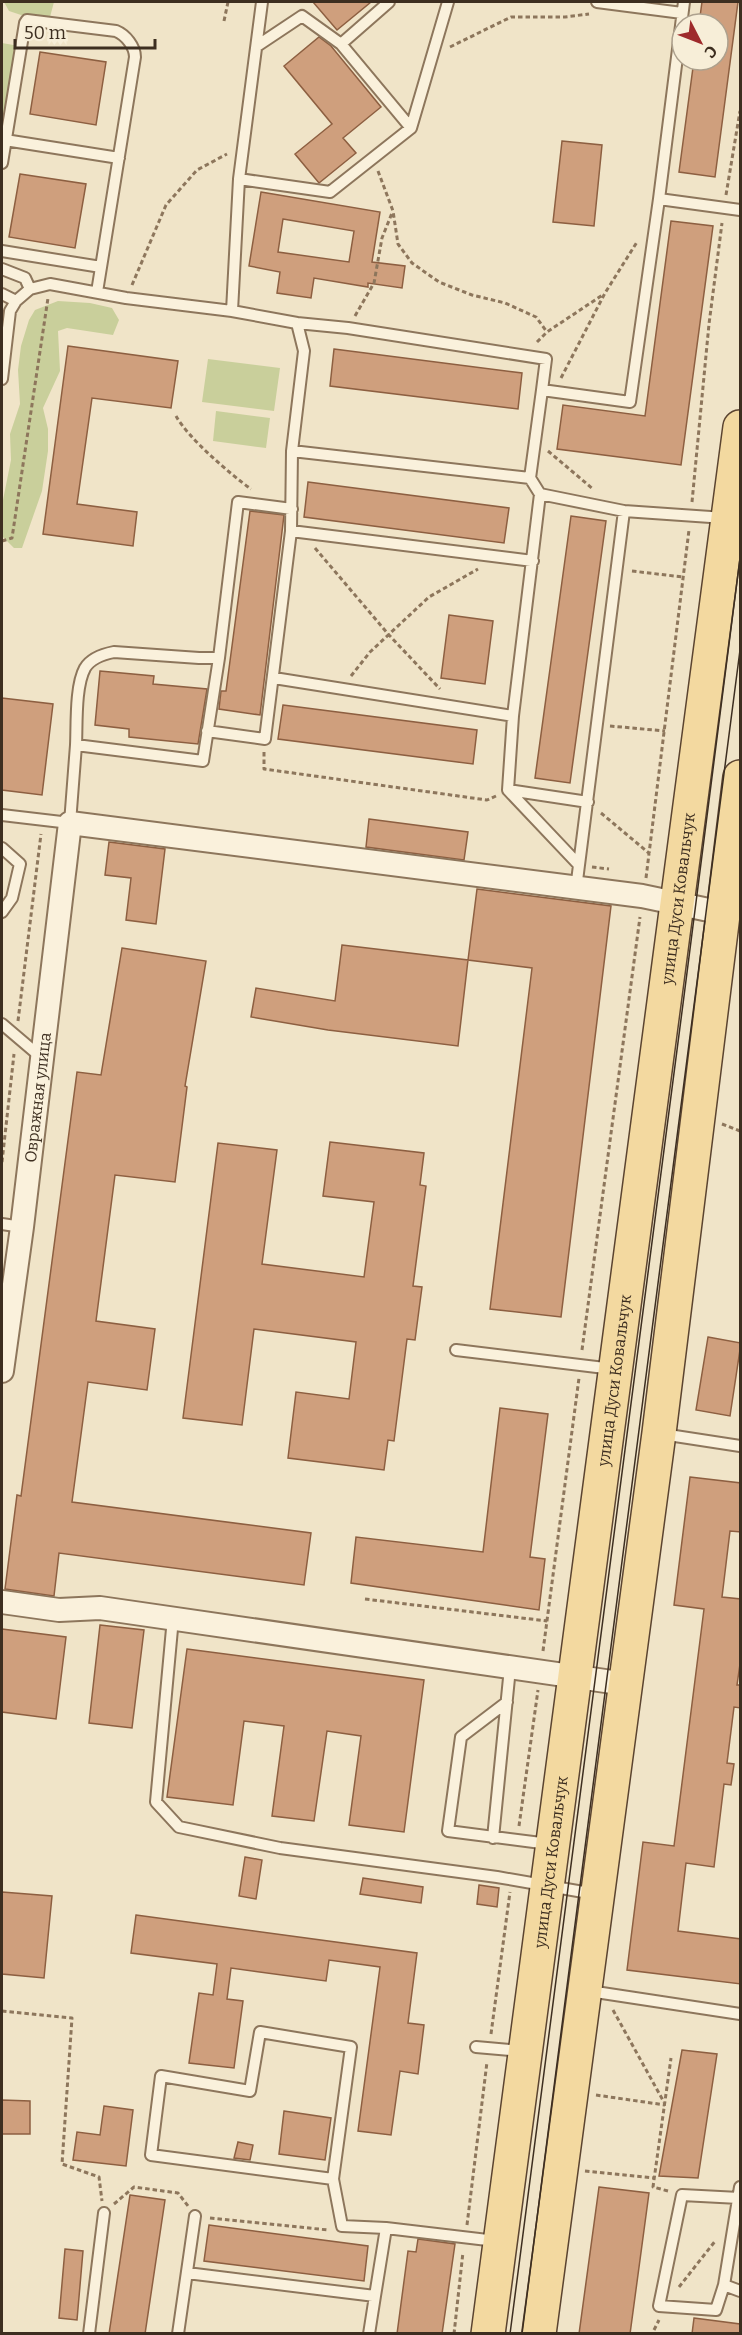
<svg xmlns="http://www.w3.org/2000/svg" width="742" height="2335" font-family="Bitter,serif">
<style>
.green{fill:#c9cf9b}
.building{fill:#cf9f7d;stroke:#8d5f41;stroke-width:1.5;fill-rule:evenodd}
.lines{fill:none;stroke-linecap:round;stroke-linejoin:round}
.lane-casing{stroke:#8d765c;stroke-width:14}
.street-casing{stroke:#8d765c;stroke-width:26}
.primary-casing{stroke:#5b4430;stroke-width:36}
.path{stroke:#8d765c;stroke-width:3;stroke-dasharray:4.5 3;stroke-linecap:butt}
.lane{stroke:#faf1dc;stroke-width:10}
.street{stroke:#faf1dc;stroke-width:22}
.primary{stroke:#f3d9a0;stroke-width:33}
.tram{stroke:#3d2e20;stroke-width:1.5}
.labels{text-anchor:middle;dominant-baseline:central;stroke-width:4.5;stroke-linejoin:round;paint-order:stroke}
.street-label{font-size:16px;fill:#3d2e20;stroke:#f7eed8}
</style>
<rect width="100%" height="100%" fill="#f0e4c8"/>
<!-- green -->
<path class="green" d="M4,2h50l-4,15 -26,-1 -15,-5z
M2,43l17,3 -11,68 -6,-1z
M58,301l32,2 22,5 7,12 -6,15 -46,-7 -9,3 2,40 -17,37 5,21v22l-6,40 -20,57h-8l-12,-12v-31l9,-45 -1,-26 10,-30 -2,-34 3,-24 8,-26 6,-10z
M208,359l72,9 -6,43 -72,-9z
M216,411l54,7 -4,30 -53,-7z"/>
<!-- building -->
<path class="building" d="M313,2h58l-34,28z
M702,2h36l-23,175 -36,-5 15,-112h24v-36h-19z
M319,37l12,9 50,61 -38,31 13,15 -37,30 -24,-29 37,-30 -48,-58z
M40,52l66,10 -10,63 -66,-11z
M562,141l40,4 -8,81 -41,-4z
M20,174l66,10 -11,64 -66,-11z
M261,192l119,20 -8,50 33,4 -3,22 -34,-5v4l-54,-9 -3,20 -34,-5 3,-21 -31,-6zM283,219l71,12 -5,31 -71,-10z
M671,221l42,5 -32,239 -124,-16 6,-44 82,11z
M68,346l110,15 -7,47 -79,-10 -15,106 60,8 -4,34 -90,-12z
M334,349l188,24 -4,36 -188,-23z
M308,482l201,26 -5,35 -200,-26z
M250,511l34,4 -24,200 -41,-6 2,-18h5z
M571,516l35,5 -36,262 -35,-5z
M449,615l44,6 -8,63 -44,-6z
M100,671l54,5 -1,8 54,5 -9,55 -69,-7v-8l-34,-4z
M2,698l51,6 -11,91 -40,-5z
M283,705l194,25 -4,34 -195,-25z
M369,819l99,13 -4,28 -98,-13z
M109,842l56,7 -9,75 -30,-4 5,-42 -26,-3z
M477,889l134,17 -50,411 -71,-8 42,-341 -64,-8z
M342,945l126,15 -10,86 -130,-16 -77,-13 5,-29 79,13z
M122,948l84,13 -21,125 2,1 -12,95 -60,-7 -19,146 59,8 -8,61 -59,-8 -16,120 239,31 -7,52 -245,-32 -5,43 -49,-7 12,-94 4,1 56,-424 24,3z
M330,1142l94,11 -4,32 6,1 -13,100 9,1 -7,53 -8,-1 -13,102 -6,-1 -4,30 -96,-12 8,-66 53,7 7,-57 -102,-13 -12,96 -59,-7 35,-275 59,7 -15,114 102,13 10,-75 -51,-6z
M708,1337l33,6 -11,73 -34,-6z
M500,1408l48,6 -18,143 15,2 -6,51 -188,-27 5,-46 127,15z
M690,1477l51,6v49l-11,-1 -8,66 19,2v58l-4,28h4v23l-7,-1 -7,56 7,1 -3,21 -7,-1 -10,83 -28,-4 -8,68 63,8v45l-114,-14 16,-128 31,4 30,-237 -30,-4z
M100,1625l44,5 -12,98 -43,-5z
M2,1629l64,8 -10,82 -54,-7z
M187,1649l237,31 -20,152 -55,-7 12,-89 -34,-5 -13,90 -42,-5 12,-90 -40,-5 -11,84 -66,-8z
M245,1857l17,3 -6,39 -17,-3z
M363,1878l60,9 -2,16 -61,-9z
M479,1885l20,3 -2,19 -20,-3z
M2,1892l50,4 -8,82 -42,-4z
M136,1915l281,38 -9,70 16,2 -6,49 -18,-3 -9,64 -33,-4 22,-164 -51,-7 -3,21 -95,-13 -4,31 16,2 -9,67 -45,-5 10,-70 14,2 4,-31 -86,-11z
M682,2050l35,4 -19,124 -39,-2z
M2,2100l28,1v33h-28z
M104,2106l29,4 -7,56 -53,-6 4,-28 23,3z
M284,2111l47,7 -6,42 -46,-6z
M238,2142l15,3 -3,15 -16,-2z
M599,2187l50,6 -19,141h-51z
M130,2195l35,5 -20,134h-36z
M209,2225l159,21 -4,35 -160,-20z
M418,2239l37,5 -13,90h-45l11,-83 8,1z
M65,2249l18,2 -6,69 -18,-2z
M694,2318l46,6v10h-48z"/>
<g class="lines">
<defs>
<path id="lane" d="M597,2l85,11
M684,2l-25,197 81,11
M341,44l48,-42
M257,46l45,-30 39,28 70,84
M5,140l114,18
M2,163l23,-140 2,-3 89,11c10,4 19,16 19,26l-38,235
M239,179l91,13 81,-64 37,-126
M2,251l99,16
M2,269l23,9 5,11
M2,294l14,7
M232,311l65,12 7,28 -12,100 238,27 10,16 84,17 101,7
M297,323l51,5 198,31 -4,31 88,12 29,-203
M2,379l8,-68 6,-10 14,-12 20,-5 76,14 106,13 7,-132 23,-177
M530,478l12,-88
M540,494l-27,222 -5,74 71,75 -3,24
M291,531l242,30
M274,678l239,38
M207,731l58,8 26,-208 1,-80
M76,745c1,-20 -1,-59 9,-77 6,-10 19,-14 29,-16l85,6h20
M508,790l80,12
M2,815l68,8 6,-78 127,16 16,-103 19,-156 54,7
M2,848l18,16 -8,34 -10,14
M579,865l45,-354
M2,1024l40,34
M2,1224l20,3
M456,1350l157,19
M662,1434l78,12
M173,1618l-17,184 23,25 101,21 217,29 98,17
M507,1702l-46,35 -13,94 101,13
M493,1838l17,-170
M589,1991l151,23
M476,2047l46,4
M333,2179l18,-132 -91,-15 -10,59 -89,-15 -10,79 182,24 9,47 44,2
M740,2187l-16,98 16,6
M187,2273l188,23 11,-68 110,13
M724,2285l-8,25 -57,-4 23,-111 57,3
M89,2334l15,-121
M178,2334l17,-118
M369,2334l6,-38"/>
<g id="street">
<path id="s1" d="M2,1371l20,-144 48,-404 572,73 81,17"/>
<path d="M2,1602l57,8 41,-2 526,76"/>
</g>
<g id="primary">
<path id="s2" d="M488,2334l252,-1907"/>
<path d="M539,2334l120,-901 81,-656"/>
</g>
</defs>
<!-- lane casing -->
<use href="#lane" class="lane-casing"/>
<!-- street casing -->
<use href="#street" class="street-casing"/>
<!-- primary casing -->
<use href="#primary" class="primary-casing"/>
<!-- path -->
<path class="path" d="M224,21l4,-19
M450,47l61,-30h54l24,-3
M378,171l15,40 5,33 14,19 27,19 33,13 33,8 31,14 11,15
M726,195l14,-84
M132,285l34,-80 31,-35 30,-16
M355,316l19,-33 8,-45 10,-25
M537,342l10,-10 57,-38
M561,378l44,-85 32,-51
M176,416c12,22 54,58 75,73
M548,451l45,38
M692,502l17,-178 13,-101
M2,541l10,-3 36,-240
M315,548l74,87 51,54
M632,571l51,6
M351,676l19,-24 59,-55 49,-28
M610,726l55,5
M264,752v17l223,31 9,-4
M601,813l49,41
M592,867l17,2
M646,878l43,-348
M18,1021l23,-187
M722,1124l18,7
M2,1162l12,-108
M582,1350l58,-433
M365,1599l182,22
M543,1651l36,-273
M519,1826l19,-136
M613,2010l52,94
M2,2011l70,7 -10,146 37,13 3,24
M491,2034l19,-142
M596,2095l69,10
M585,2171l69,7
M668,2191l-15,-4 18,-129
M114,2204l20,-17 44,6 10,13
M210,2218l118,12
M467,2225l20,-163
M679,2287l37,-47
M654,2330l5,-10
M454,2334l9,-82"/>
<!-- lane -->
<use href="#lane" class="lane"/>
<!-- street -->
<use href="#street" class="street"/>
<!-- primary -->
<use href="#primary" class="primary"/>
<!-- tram -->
<path class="tram" d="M510,2334c80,-592 154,-1184 230,-1776
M522,2334l218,-1684"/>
</g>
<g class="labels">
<!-- street labels -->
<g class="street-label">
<text stroke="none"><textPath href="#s2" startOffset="1448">улица Дуси Ковальчук</textPath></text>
<text stroke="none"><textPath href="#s1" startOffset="276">Овражная улица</textPath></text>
<text stroke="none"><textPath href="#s2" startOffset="962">улица Дуси Ковальчук</textPath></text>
<text stroke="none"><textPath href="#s2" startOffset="476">улица Дуси Ковальчук</textPath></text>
</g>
</g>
<!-- border -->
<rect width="742" height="2335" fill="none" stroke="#3d2e20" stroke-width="6"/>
<!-- north arrow -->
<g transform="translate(700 42) rotate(132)"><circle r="28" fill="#f7eed8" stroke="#ada18e" stroke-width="1.5"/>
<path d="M0-4.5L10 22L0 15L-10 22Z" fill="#9e2a2b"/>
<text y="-9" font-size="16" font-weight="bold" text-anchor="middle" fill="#3d2e20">С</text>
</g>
<!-- scale -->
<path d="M15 39v9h140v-9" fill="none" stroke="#3d2e20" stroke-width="3"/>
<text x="24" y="39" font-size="18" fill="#3d2e20" stroke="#f7eed8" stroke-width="4.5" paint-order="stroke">50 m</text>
</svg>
